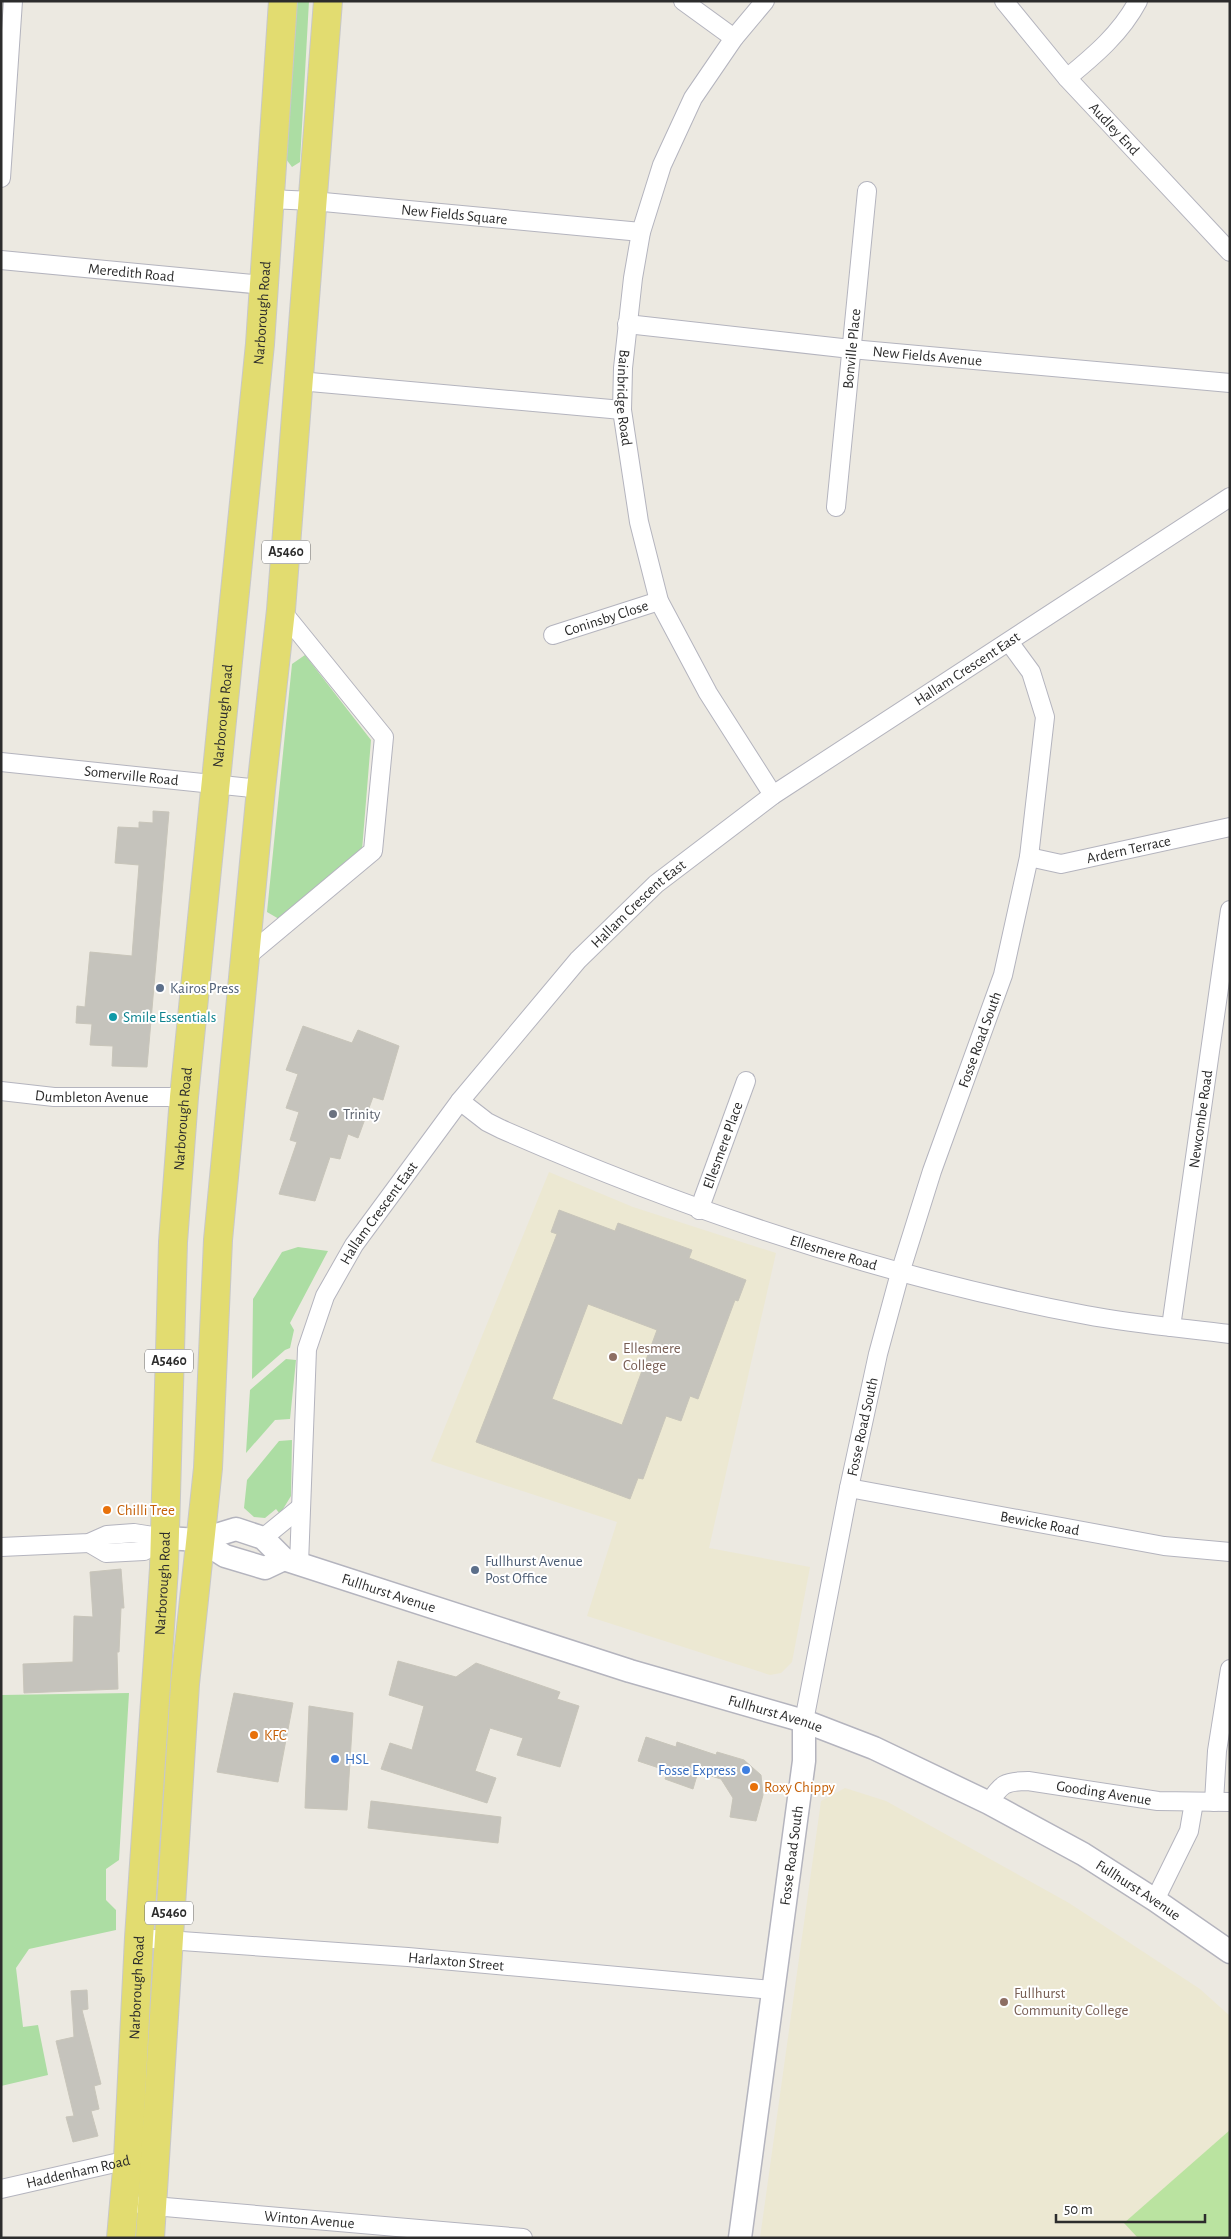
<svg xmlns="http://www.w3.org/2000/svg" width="1231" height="2239" font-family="'Alegreya Sans',sans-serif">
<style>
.education{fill:#ece8d2}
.green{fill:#acdda3}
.pitch{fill:#bae3a0}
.building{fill:#c5c3bc;stroke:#c8c5ba;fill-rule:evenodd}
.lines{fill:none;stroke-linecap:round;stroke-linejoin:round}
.minor-casing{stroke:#b4b4be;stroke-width:20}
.tertiary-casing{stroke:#b4b4be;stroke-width:25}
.primary-casing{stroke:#c8c8c8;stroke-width:30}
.minor{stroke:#fff;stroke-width:18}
.tertiary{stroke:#fff;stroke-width:22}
.primary{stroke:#e2dc70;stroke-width:28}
.service-dot{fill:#5c6f8a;stroke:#fff;stroke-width:2}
.culture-dot{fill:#0f9aa8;stroke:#fff;stroke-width:2}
.worship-dot{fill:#6b7280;stroke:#fff;stroke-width:2}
.education-dot{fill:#8d6e63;stroke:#fff;stroke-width:2}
.food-dot{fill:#e8710a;stroke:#fff;stroke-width:2}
.shop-dot{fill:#3f7fe0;stroke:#fff;stroke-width:2}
.labels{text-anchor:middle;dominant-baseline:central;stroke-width:4;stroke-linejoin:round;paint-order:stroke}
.shield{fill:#fff;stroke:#6b6b6b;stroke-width:1}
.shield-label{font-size:14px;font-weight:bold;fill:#2c2c2c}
.street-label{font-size:15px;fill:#2c2c2c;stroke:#fff}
.service-label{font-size:15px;fill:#4e5e75;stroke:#fff;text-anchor:start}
.culture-label{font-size:15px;fill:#0d838f;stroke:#fff;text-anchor:start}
.worship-label{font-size:15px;fill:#5b616d;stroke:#fff;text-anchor:start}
.education-label{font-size:15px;fill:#785e54;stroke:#fff;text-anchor:start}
.food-label{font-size:15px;fill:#c56008;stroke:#fff;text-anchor:start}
.shop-label{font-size:15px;fill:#366cbe;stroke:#fff;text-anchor:start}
</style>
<rect width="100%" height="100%" fill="#ece9e1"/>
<!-- education -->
<path class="education" d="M549,1172l84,35 143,46 -67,295 101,19 -18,95 -11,11 -11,2 -183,-59 30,-94 -186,-61z
M845,1788l41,13 183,102 131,86 30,27v222h-470l61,-437z"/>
<!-- green -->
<path class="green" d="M295,1h14l-9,161 -8,5 -6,-8z
M305,655l66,85 -9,110 -83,69 -12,-7 25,-248z
M298,1247l30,4 -38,72 4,7 -4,18 -5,2 -33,29 1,-80 29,-47z
M286,1359l10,1 -6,59 -15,1 -29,33 4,-63z
M292,1440l-1,56 -11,18 -4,-5 -11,9 -11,-1 -10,-9 3,-28 32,-39z
M129,1693l-10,167 -13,9v31l10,10v20l-87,19 -13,19 7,59 15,-2 10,50 -47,11v-391z"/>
<!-- pitch -->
<path class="pitch" d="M1230,2130v108h-92l-14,-15z"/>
<!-- building -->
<path class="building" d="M153,811l16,1 -22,255 -35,-1 1,-20 -23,-1 2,-21 -16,-1 1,-17 8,1 5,-55 42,4 7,-91 -24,-2 3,-36 21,1v-6l14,1z
M303,1026l49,17 6,-13 41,16 -16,54 -10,-3 -15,41 -10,-4 -8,25 -10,-2 -15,44 -36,-7 18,-52 -7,-2 9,-28 -13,-4 12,-34 -12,-4z
M559,1210l56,21 3,-8 74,27 -3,8 57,22 -8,21 -3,-1 -37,99 -8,-3 -9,25 -15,-5 -23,63 -5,-1 -8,21 -154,-57 81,-208 -6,-2zM588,1304l69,26 -35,95 -70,-26z
M121,1569l3,39h-3l-2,44h-2l1,37 -94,4 -1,-29 50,-2 1,-46 19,1 -3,-45z
M398,1661l58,16 20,-14 84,29 -3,7 22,7 -19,61 -43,-12 6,-17 -33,-10 -15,43 21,7 -9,25 -106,-34 9,-26 22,7 12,-44 -35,-11z
M234,1693l59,10 -15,79 -61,-10z
M309,1706l44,7 -6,97 -42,-2z
M646,1737l30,10 1,-5 39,13 1,-3 27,8 17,15 2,20 -7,26 -26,-4 3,-19 -12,-19 -23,-7 -5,17 -28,-10 3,-8 -30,-10z
M371,1801l130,16 -3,26 -130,-15z
M87,1990l1,19 -6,1 19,74 -7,2 5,23 -8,2 7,25 -25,6 -7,-25 8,-1 -18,-75 18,-4 -3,-46z"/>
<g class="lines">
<defs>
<g id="minor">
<path d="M683,1l51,37"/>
<path id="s1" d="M765,1l-31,37 -41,60 -31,67 -21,67 -8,46 -10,90 -1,42 17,112 20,79 49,92 65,102"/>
<path id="s2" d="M1004,1l63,77 163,174"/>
<path d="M1067,78c28,-23 54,-45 71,-77"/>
<path d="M1,178l12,-177"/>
<path id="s3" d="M269,199l44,2 328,31"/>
<path id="s4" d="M1,260l262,25"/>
<path id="s5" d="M627,324l224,25 379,34"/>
<path d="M299,381l323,29"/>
<path id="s6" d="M836,507l31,-316"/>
<path id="s7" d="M553,635l106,-34"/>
<path id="s8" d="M1,762l260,27"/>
<path id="s9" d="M1029,857l32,7 169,-37"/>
<path d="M245,958l128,-107 11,-114 -103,-127"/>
<path id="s10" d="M1,1091l53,6h130"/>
<path id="s11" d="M460,1101l27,21 14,7c187,82 383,148 585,186 47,9 96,13 144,19"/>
<path id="s12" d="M699,1210l47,-129"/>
<path id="s13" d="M1171,1327l59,-417"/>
<path id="s14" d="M849,1488l315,58 66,6"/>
<path d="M263,1538l38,-31"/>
<path d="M89,1543l17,10 38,-2 21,-13"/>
<path d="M1,1547l88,-4 18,-8 27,-2 31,5"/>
<path id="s15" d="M299,1564l8,-215 18,-53 29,-51 106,-144 118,-141 78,-76 117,-89 457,-298"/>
<path id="s16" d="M804,1721l45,-233 29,-134 22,-81 32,-102 71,-196 26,-118 16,-140 -14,-45 -22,-30"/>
<path d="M1214,1802l3,-51 13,-82"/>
<path id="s17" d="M989,1803c12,-19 16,-22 39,-22l130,20 72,1"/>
<path d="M1155,1900l34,-69 5,-29"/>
<path id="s18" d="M139,1938l269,19 365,33"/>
<path id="s19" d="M1,2189l136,-31"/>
<path id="s20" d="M142,2205l381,33"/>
</g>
<g id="tertiary">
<path id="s21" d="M165,1538l35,2 36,-11 27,9 21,21 346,112 174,50 70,27 115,55 94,51 72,46 75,52"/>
<path d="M200,1540l25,16 40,12 19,-9"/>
<path id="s22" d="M740,2238l64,-477v-40"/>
</g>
<g id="primary">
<path id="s23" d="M121,2238l7,-80 11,-220 25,-370 9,-326 11,-145 76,-753 23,-343"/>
<path d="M150,2238l35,-554 23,-216 10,-228 43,-451 20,-179 47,-609"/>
</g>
</defs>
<!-- minor casing -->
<use href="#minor" class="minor-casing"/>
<!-- tertiary casing -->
<use href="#tertiary" class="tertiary-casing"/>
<!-- primary casing -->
<use href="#primary" class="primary-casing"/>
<!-- minor -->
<use href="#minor" class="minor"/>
<!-- tertiary -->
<use href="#tertiary" class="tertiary"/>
<!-- primary -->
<use href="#primary" class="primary"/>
</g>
<!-- markers -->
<g class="service-dot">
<circle cx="160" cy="988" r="5"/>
<circle cx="475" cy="1570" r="5"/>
</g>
<circle class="culture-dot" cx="113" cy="1017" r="5"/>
<circle class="worship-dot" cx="333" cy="1114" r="5"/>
<g class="education-dot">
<circle cx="613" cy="1357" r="5"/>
<circle cx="1004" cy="2002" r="5"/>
</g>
<g class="food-dot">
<circle cx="107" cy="1510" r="5"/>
<circle cx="254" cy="1735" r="5"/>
<circle cx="754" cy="1787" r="5"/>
</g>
<g class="shop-dot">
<circle cx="335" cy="1759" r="5"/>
<circle cx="746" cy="1770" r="5"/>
</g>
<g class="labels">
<!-- shield labels -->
<g class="shield">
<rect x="262" y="540.5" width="48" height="23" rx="4"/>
<rect x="145" y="1349.5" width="48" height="23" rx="4"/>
<rect x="145" y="1901.5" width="48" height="23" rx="4"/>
</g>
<g class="shield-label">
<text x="286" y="552">A5460</text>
<text x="169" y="1361">A5460</text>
<text x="169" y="1913">A5460</text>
</g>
<!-- street labels -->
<g class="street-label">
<text stroke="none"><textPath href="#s2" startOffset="169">Audley End</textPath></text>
<text stroke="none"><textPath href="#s3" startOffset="186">New Fields Square</textPath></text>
<text stroke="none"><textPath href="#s4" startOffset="131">Meredith Road</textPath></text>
<text stroke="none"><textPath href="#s23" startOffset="1931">Narborough Road</textPath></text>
<text stroke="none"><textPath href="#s6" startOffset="159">Bonville Place</textPath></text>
<text stroke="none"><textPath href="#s5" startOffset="302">New Fields Avenue</textPath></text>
<text stroke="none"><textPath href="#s1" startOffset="432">Bainbridge Road</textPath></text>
<text stroke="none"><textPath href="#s7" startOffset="56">Coninsby Close</textPath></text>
<text stroke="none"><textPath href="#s15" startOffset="1180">Hallam Crescent East</textPath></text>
<text stroke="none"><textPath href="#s23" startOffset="1526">Narborough Road</textPath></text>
<text stroke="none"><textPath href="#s8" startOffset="131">Somerville Road</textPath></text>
<text stroke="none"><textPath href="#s9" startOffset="102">Ardern Terrace</textPath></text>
<text stroke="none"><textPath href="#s15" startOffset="775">Hallam Crescent East</textPath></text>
<text stroke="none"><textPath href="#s16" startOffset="705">Fosse Road South</textPath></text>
<text stroke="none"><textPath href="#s10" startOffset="91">Dumbleton Avenue</textPath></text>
<text stroke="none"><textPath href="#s23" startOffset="1121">Narborough Road</textPath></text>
<text stroke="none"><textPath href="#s13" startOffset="210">Newcombe Road</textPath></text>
<text stroke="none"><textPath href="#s12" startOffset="69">Ellesmere Place</textPath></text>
<text stroke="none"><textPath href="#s15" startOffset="370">Hallam Crescent East</textPath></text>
<text stroke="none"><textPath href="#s11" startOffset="405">Ellesmere Road</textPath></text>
<text stroke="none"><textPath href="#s16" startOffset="300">Fosse Road South</textPath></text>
<text stroke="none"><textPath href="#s14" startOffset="194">Bewicke Road</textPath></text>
<text stroke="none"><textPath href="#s23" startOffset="656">Narborough Road</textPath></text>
<text stroke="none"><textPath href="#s21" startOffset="241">Fullhurst Avenue</textPath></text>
<text stroke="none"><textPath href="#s21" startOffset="646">Fullhurst Avenue</textPath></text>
<text stroke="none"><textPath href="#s17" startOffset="125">Gooding Avenue</textPath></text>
<text stroke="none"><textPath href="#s22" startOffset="386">Fosse Road South</textPath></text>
<text stroke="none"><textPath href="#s21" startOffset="1051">Fullhurst Avenue</textPath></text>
<text stroke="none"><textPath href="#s18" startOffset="318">Harlaxton Street</textPath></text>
<text stroke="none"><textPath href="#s23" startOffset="251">Narborough Road</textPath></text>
<text stroke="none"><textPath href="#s19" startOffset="79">Haddenham Road</textPath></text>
<text stroke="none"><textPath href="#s20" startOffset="168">Winton Avenue</textPath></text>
</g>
<!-- service labels -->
<g class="service-label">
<text x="170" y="988">Kairos Press</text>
<text x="485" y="1561">Fullhurst Avenue<tspan x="485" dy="17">Post Office</tspan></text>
</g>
<!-- culture labels -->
<g class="culture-label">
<text x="123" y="1017">Smile Essentials</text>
</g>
<!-- worship labels -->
<g class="worship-label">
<text x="343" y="1114">Trinity</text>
</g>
<!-- education labels -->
<g class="education-label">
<text x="623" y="1348">Ellesmere<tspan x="623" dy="17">College</tspan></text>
<text x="1014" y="1993">Fullhurst<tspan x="1014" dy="17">Community College</tspan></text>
</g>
<!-- food labels -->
<g class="food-label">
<text x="117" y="1510">Chilli Tree</text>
<text x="264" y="1735">KFC</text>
<text x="764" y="1787">Roxy Chippy</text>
</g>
<!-- shop labels -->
<g class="shop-label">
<text x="345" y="1759">HSL</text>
<text x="736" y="1770" text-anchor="end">Fosse Express</text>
</g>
</g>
<!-- border -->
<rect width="1231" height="2239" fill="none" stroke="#2c2c2c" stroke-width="5"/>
<!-- scale -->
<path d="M1056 2214v8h149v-8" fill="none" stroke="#2c2c2c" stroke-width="2.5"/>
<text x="1064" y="2214" font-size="15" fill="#2c2c2c" stroke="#ffffff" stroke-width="4" paint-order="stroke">50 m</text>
</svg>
